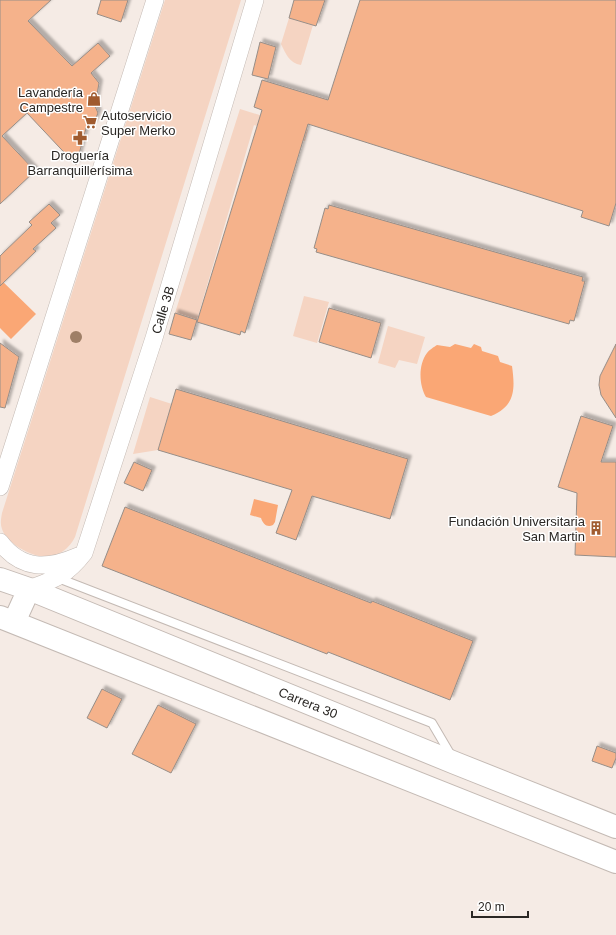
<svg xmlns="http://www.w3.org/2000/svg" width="616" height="935" font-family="Helvetica,sans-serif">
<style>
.green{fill:#f5d4c2}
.water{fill:#faa775}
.building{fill:#f5b28b;stroke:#978e88;filter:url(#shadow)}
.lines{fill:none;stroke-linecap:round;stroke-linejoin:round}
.service-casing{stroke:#c4bab4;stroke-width:10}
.minor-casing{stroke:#c4bab4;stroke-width:18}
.secondary-casing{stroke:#c4bab4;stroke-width:24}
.service{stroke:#fff;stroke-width:8}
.minor{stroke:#fff;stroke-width:17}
.secondary{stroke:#fff;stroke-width:22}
.tree{fill:#9f7f67}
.labels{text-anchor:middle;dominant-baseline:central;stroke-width:3;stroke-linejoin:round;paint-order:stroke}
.poi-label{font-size:13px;fill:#2a2724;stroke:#fff;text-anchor:end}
.street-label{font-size:13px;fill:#2a2724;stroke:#fff}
</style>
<defs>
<filter id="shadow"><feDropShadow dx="3.5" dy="-3.5" stdDeviation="1" flood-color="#0004"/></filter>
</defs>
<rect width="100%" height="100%" fill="#f5ebe5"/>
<!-- green -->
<path class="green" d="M165,0h76l-166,537c-5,11 -17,20 -30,20 -14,-1 -39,-14 -43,-28 -2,-5 -1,-10 0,-16z
M289,18l24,7 -12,40c-12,-2 -15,-11 -20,-21z
M240,109l68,21 -3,11 -51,-16 -57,195 -22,-7z
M304,296l25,6 -12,41 -24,-7z
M388,326l37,11 -8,27 -18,-4 -4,8 -17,-5z
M150,397l22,7 -14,46 -25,4z"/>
<!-- water -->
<path class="water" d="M0,279l36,35 -25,25 -11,-11z
M455,344l16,4 3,-4 7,3 1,4 16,5 2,6 12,4c3,22 4,40 -21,50l-65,-19c-7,-12 -8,-32 1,-44 2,-3 7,-6 10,-8l13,2z
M254,499l24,6 -3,17 -2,3c-6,3 -10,-1 -12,-7l-11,-3z"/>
<!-- building -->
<path class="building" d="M0,0h51l-23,21 44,45 26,-23 12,13 -19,17 8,10 -4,23 3,7 -5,12h-6l-11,40 -49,-52 -25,23 33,35 -35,33z
M101,0h27l-7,22 -24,-8z
M294,0h31l-9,26 -27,-8z
M360,0h256v203l-7,23 -28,-9 2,-6 -275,-87 -63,209 -4,-2 -1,4 -43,-13 65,-212 -8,-3 8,-27 66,20z
M260,42l16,5 -8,32 -16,-4z
M49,204l11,11 -9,8 5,5 -23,21 3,2 -36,35v-30l32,-31 -3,-3z
M329,205l254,72 -1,4h3l-11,40 -4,-1 -1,4 -253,-72 1,-3 -3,-1 11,-40 3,1z
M329,308l52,15 -10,35 -52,-16z
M175,313l22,7 -6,20 -22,-6z
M0,343l19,14 -14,51 -5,-1z
M616,344v74l-15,-23 -2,-10 1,-9z
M176,389l232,70 -18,60 -78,-23 -16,44 -20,-7 16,-43 -134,-40z
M581,416l32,10 -12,36h15v95l-41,-2 2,-62 -19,-6z
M134,462l18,8 -9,21 -19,-8z
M125,507l246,96 1,-2 101,40 -23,59 -122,-48 -1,2 -225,-88z
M102,689l20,10 -15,29 -20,-10z
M158,705l38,19 -25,49 -39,-19z
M597,746l19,7v5l-4,10 -20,-7z"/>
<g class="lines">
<defs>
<path id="service" d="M58,578l374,145 20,34"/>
<path id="minor" d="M0,487l155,-487
M0,542c22,29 48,27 78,14
M29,589c26,-10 37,-13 55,-36l70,-215 101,-338"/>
<path id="secondary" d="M0,579l29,10 426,174 161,64
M0,617l616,245
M14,622l15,-33"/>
</defs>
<!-- service casing -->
<use href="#service" class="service-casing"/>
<!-- minor casing -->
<use href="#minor" class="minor-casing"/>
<!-- secondary casing -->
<use href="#secondary" class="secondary-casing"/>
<!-- service -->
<use href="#service" class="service"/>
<!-- minor -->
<use href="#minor" class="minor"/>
<!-- secondary -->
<use href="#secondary" class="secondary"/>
</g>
<!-- trees -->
<circle class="tree" cx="76" cy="337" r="6"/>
<!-- icons -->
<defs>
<symbol id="shop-bare" viewBox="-9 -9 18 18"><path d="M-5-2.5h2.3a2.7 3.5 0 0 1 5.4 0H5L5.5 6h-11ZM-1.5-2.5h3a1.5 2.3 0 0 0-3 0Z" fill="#a05b2f" stroke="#fff" stroke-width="2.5" paint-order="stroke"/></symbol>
<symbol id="supermarket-bare" viewBox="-9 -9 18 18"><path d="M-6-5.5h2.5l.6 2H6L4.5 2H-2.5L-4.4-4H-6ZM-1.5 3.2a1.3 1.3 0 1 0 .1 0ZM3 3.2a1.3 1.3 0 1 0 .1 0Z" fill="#a05b2f" stroke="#fff" stroke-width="2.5" paint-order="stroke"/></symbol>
<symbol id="pharmacy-bare" viewBox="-9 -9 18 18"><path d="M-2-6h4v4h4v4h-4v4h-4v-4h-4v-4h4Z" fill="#a05b2f" stroke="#fff" stroke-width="2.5" paint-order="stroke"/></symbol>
<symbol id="building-bare" viewBox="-9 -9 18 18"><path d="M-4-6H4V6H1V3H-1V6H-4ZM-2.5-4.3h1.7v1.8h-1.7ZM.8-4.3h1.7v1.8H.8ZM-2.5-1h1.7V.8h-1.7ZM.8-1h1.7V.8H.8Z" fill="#a05b2f" stroke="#fff" stroke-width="2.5" paint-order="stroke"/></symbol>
</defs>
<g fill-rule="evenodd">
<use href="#shop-bare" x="84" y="89" width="20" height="20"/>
<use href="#supermarket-bare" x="80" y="112" width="20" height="20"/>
<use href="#pharmacy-bare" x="70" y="128" width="20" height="20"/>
<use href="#building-bare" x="586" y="518" width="20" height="20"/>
</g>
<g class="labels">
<!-- poi labels -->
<g class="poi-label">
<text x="83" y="92">Lavandería<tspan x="83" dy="15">Campestre</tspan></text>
<text x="101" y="115" text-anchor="start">Autoservicio<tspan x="101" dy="15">Super Merko</tspan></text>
<text x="80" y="155" text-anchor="middle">Droguería<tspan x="80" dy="15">Barranquillerísima</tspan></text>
<text x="585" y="521">Fundación Universitaria<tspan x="585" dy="15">San Martin</tspan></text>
</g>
<!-- street labels -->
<g class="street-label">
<text transform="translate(163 310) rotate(-73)">Calle 3B</text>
<text transform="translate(308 703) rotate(22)">Carrera 30</text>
</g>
</g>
<!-- scale -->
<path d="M472 911v6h56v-6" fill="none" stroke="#2a2724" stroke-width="2"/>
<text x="478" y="911" font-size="12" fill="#2a2724" stroke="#ffffff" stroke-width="3" paint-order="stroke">20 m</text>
</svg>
